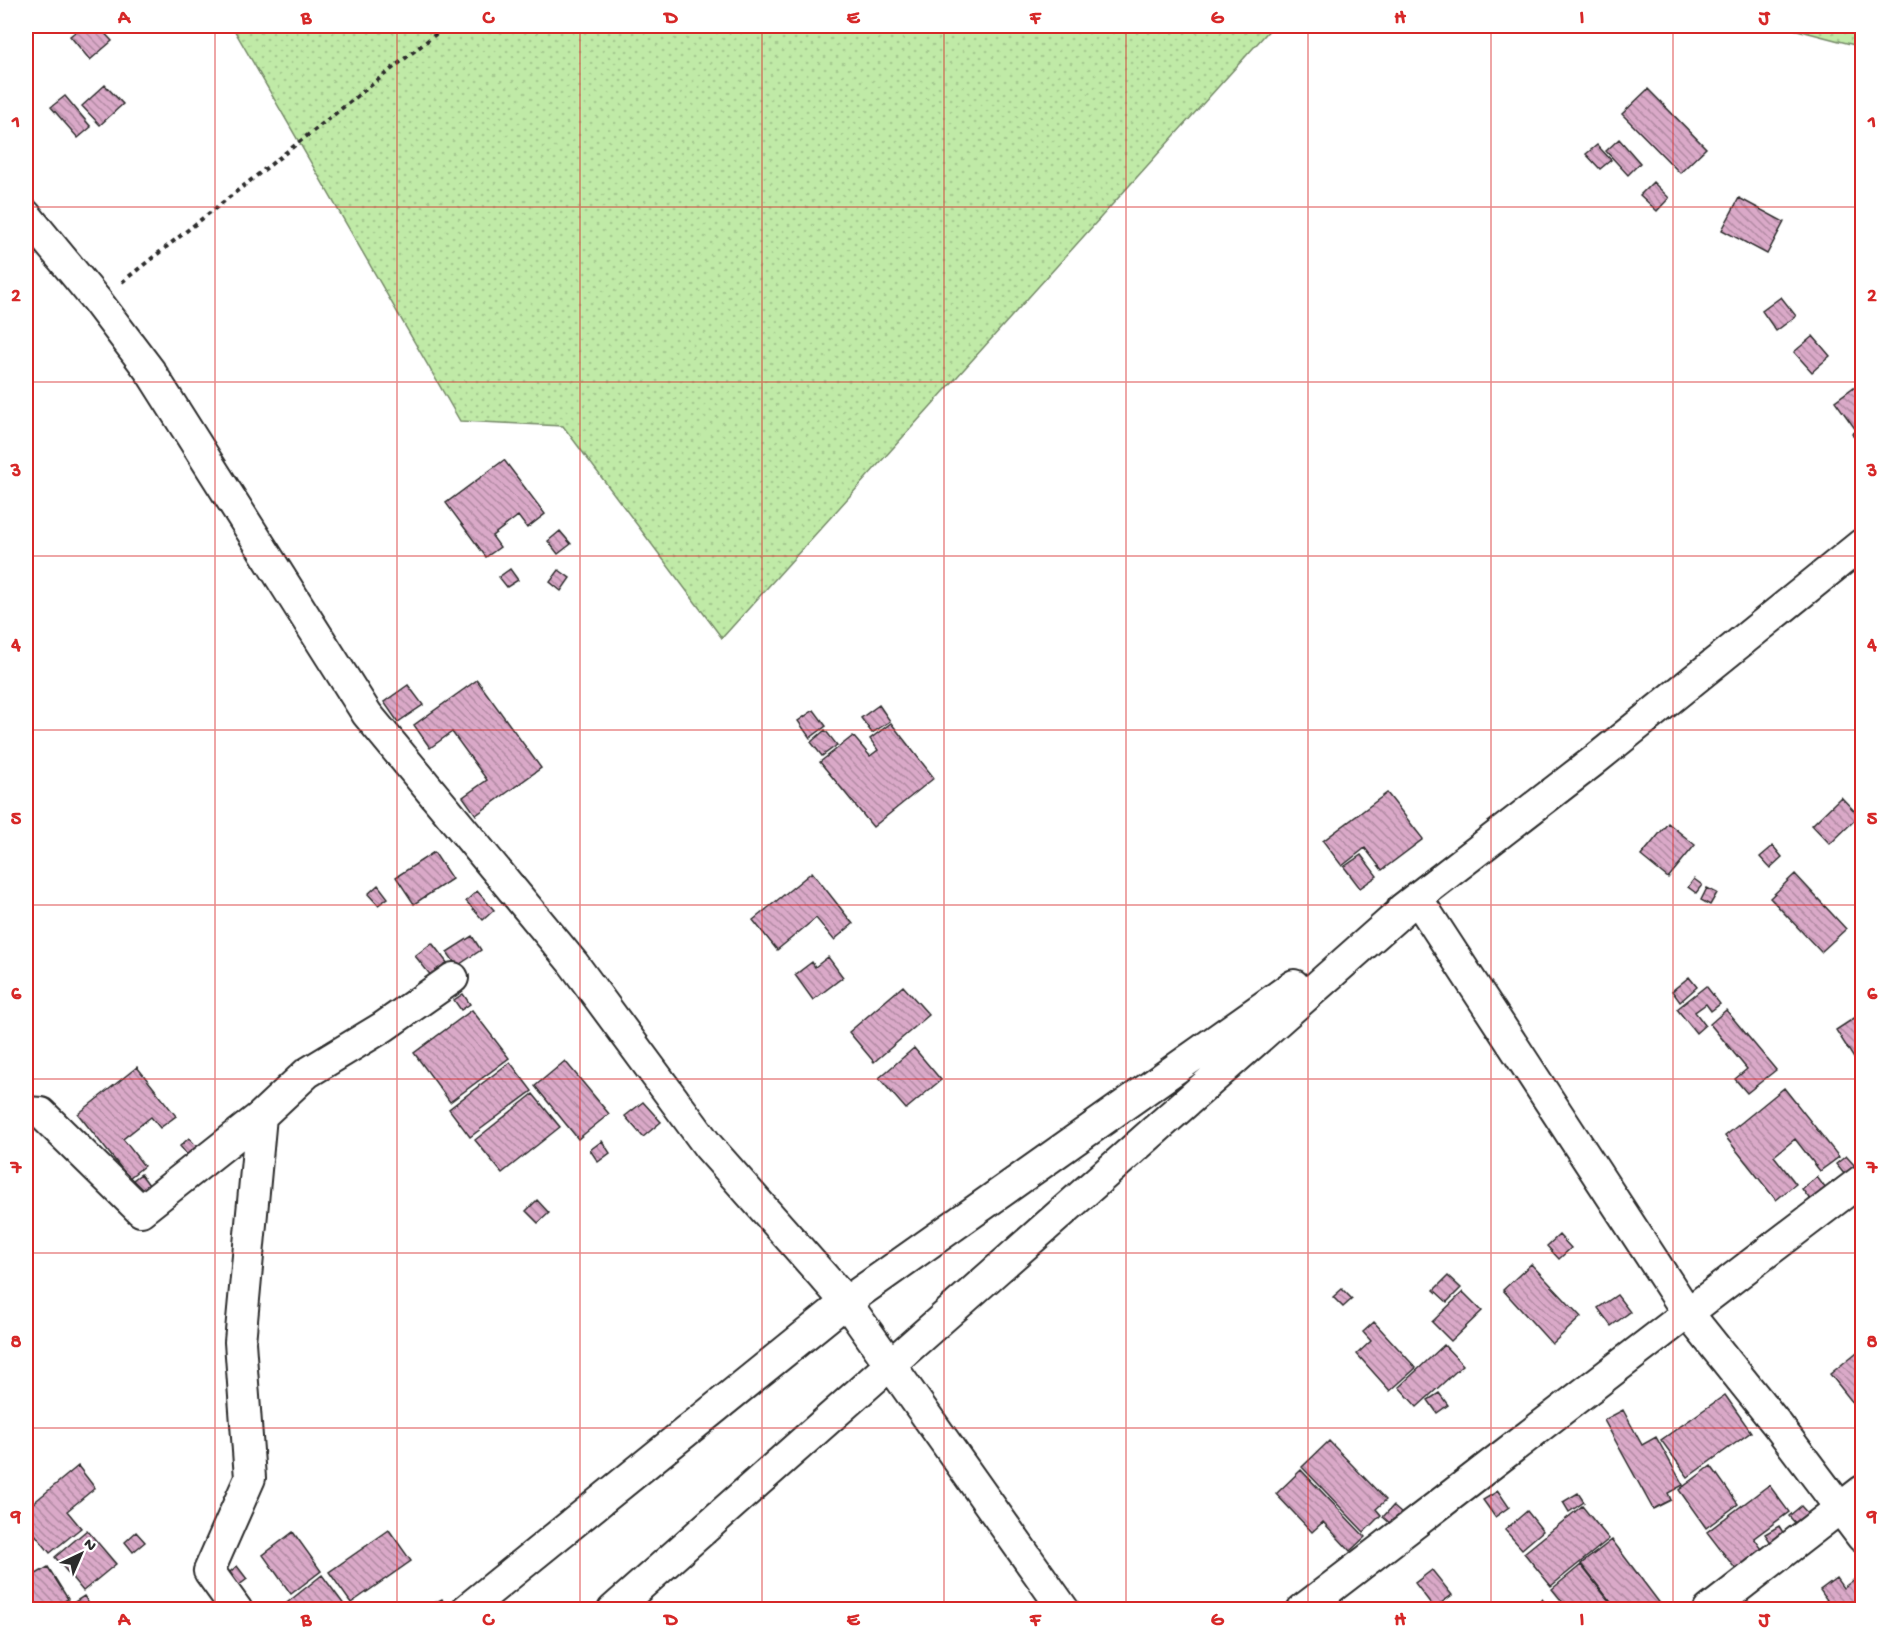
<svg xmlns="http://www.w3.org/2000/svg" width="1888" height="1635" font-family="'Gochi Hand',sans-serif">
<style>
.grass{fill:url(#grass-dots);stroke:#768a69;stroke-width:1.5}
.building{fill:url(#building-back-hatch);stroke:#2b2b2b;stroke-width:1.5}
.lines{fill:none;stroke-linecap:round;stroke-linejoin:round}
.street-casing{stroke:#2b2b2b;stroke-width:34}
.path{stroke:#2b2b2b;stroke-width:4;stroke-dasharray:4.5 4.5;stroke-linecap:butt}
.street{stroke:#fff;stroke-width:30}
.grid{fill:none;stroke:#d62828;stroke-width:1.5;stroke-opacity:0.55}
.neatline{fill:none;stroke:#d62828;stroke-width:2}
.grid-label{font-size:20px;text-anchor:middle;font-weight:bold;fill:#d62828}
</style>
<defs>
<pattern id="grass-dots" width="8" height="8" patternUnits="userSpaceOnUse" patternTransform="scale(1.5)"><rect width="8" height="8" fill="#c0eaa7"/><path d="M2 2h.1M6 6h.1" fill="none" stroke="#a5c990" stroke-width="1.8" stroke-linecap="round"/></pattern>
<pattern id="building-back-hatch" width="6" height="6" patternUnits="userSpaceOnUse" patternTransform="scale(1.5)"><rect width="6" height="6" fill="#daa9c8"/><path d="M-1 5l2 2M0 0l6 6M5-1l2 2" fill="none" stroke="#b18aa3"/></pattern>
</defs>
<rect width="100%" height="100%" fill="#fff"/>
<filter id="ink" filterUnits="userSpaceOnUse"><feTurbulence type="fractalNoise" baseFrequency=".0167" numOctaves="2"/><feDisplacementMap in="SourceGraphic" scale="12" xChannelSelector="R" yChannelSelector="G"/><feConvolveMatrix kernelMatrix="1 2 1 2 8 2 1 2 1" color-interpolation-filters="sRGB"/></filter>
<g filter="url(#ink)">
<!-- grass -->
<path class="grass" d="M232,26h1041l-551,612 -159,-212 -103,-5z
M1782,26h80v21z"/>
<!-- building -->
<path class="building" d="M83,26h15l14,15 -22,19 -20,-24z
M105,85l18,19 -23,21 -18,-19z
M1648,89l58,59 -26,25 -58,-59z
M65,96l26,31 -13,11 -27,-31z
M1619,139l21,24 -12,12 -22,-24z
M1597,145l14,15 -11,9 -14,-15z
M1653,182l16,16 -12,13 -17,-16z
M1739,198l45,24 -17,32 -45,-24z
M1781,297l15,19 -20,15 -14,-20z
M1813,336l17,20 -18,16 -18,-20z
M1862,381v45l-6,4 -21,-29z
M1862,427v25l-10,-19z
M504,460l41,54 -18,14 -9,-12 -26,20 8,11 -14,10 -40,-54z
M560,531l11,13 -13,10 -10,-13z
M510,569l8,11 -11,7 -8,-10z
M559,570l11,8 -9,13 -11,-9z
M477,680l64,88 -65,47 -13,-18 24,-17 -35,-48 -22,16 -16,-23z
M408,685l15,20 -25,17 -14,-20z
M879,705l11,16 -18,12 -11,-15z
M814,710l12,16 -16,12 -12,-17z
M891,723l43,55 -61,49 -53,-65 33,-26 17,20 8,-6 -8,-11z
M825,730l12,15 -15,11 -11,-14z
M1387,793l36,46 -41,31 -17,-22 -23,18 -19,-25z
M1841,797l18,19 -29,28 -18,-19z
M1668,823l27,22 -27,33 -27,-22z
M1773,846l9,11 -12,11 -10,-11z
M434,852l18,27 -38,25 -18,-27z
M1361,855l16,21 -17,12 -16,-21z
M812,872l41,52 -19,16 -18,-22 -39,32 -24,-30z
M1795,874l51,55 -25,23 -51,-54z
M1694,879l8,6 -6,8 -8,-6z
M378,885l10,13 -10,7 -10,-11z
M1707,888l10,5 -7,12 -9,-5z
M477,891l17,19 -11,10 -17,-19z
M472,936l9,14 -24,16 -10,-14z
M432,943l16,21 -16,13 -17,-21z
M828,957l15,20 -30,23 -18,-25 17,-13 3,5z
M1689,977l8,10 -17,15 -8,-11z
M903,986l26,29 -55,47 -25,-30z
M1706,986l14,18 -9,7 -5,-7 -11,8 10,13 -9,8 -19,-24z
M463,994l7,10 -9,6 -7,-10z
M472,1010l37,48 -59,44 -36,-49z
M1726,1010l50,60 -29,23 -12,-14 12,-10 -37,-45z
M1862,1013v58l-26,-41z
M914,1048l27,32 -35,29 -27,-31z
M565,1061l44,53 -31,25 -43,-53z
M510,1062l22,29 -62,46 -21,-28z
M137,1067l39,49 -16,12 -9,-11 -28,22 21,27 -15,12 -51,-64z
M1784,1088l55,69 -19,14 -25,-32 -21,17 22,28 -20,16 -51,-64z
M533,1094l27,33 -58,46 -27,-33z
M643,1102l18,20 -18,15 -18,-21z
M189,1138l10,11 -10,8 -9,-11z
M602,1141l8,12 -12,9 -8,-12z
M1846,1156l9,10 -10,9 -9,-11z
M141,1174l8,11 -8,7 -8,-12z
M1817,1177l9,12 -15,12 -9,-12z
M537,1200l12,13 -11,10 -12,-12z
M1559,1235l12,13 -12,11 -12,-13z
M1531,1264l50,53 -29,27 -49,-54z
M1448,1276l13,12 -14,14 -13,-12z
M1342,1289l10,10 -9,8 -10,-10z
M1463,1292l19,19 -31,30 -19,-19z
M1617,1295l13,17 -19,14 -13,-18z
M1374,1322l42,46 -26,23 -33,-37 14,-13 -8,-9z
M1444,1345l19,20 -46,42 -18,-20z
M1862,1348v64l-1,1 -31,-39z
M1439,1393l9,12 -11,8 -9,-13z
M1725,1395l26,37 -63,45 -27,-37z
M1623,1410l19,35 14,-8 27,48 -15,8 3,7 -18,9 -49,-89z
M1329,1441l57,59 -10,9 5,6 -17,17 -62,-65z
M78,1466l17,22 -28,23 14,17 -31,25 -24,-30v-14z
M1711,1466l27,38 -32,24 -27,-38z
M1301,1470l64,67 -15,14 -27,-29 -11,10 -36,-38z
M1769,1485l20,27 -35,26 10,14 -27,19 -30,-39z
M1498,1491l11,16 -14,10 -12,-17z
M1578,1493l6,9 -15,10 -6,-10z
M1393,1506l9,8 -10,11 -9,-8z
M1582,1506l27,33 -58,47 -27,-33z
M1801,1506l10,11 -12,10 -10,-11z
M1527,1511l16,20 -21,18 -17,-19z
M1779,1526l8,13 -13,8 -9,-13z
M87,1530l29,34 -33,27 -28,-34z
M389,1530l22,31 -60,42 -22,-31z
M136,1532l9,10 -12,10 -8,-10z
M293,1532l28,39 -30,23 -28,-39z
M1612,1540l49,65 -6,5h-38l-36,-46z
M1581,1565l35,45h-47l-17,-21z
M237,1566l10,13 -13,10 -9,-13z
M48,1567l20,32 -18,11h-24v-30z
M1432,1570l20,25 -18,13 -19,-25z
M322,1575l26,35h-70z
M1860,1575l2,3 -1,19 1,4 -11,9h-37l13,-10 -7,-10 16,-12 7,10z
M84,1596l9,14h-31z
M442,1599l5,11h-15l-2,-5z
M1542,1599l8,11h-22z"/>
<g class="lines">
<defs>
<path id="street" d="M26,215l71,86 53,70 217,343 206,249 135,183 138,156 218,308
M1402,909l189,-146 271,-219
M26,1112l15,1 100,98 120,-95 46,-43 76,-46 70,-49
M237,1610l-28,-39 41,-93 -10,-136 21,-226
M466,1610l380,-308 448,-317
M613,1610l804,-712 270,414 89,111 86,114
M1302,1610c187,-143 372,-288 560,-430
M1709,1610l153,-119"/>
</defs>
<!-- street casing -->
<use href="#street" class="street-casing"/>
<!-- path -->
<path class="path" d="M122,282l324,-256"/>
<!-- street -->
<use href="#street" class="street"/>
</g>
</g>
<!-- grid -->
<path class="grid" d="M215,26v1584M397,26v1584M580,26v1584M762,26v1584M944,26v1584M1126,26v1584M1308,26v1584M1491,26v1584M1673,26v1584M26,207h1836M26,382h1836M26,556h1836M26,730h1836M26,905h1836M26,1079h1836M26,1253h1836M26,1428h1836"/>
<!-- margin -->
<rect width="1888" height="1635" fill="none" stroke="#fff" stroke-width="66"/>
<!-- north arrow -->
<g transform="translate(81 1554) rotate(44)" stroke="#ffffff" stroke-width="4.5" paint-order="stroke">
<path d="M0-4.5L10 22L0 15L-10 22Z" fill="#2b2b2b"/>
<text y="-9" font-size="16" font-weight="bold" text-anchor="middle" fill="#2b2b2b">N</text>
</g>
<rect x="33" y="33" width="1822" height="1569" class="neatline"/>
<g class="grid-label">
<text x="124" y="23">A</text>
<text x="306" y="23">B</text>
<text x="488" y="23">C</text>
<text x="671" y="23">D</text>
<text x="853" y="23">E</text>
<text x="1035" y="23">F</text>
<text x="1217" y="23">G</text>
<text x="1400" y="23">H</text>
<text x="1582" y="23">I</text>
<text x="1764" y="23">J</text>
<text x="16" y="127">1</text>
<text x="1872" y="127">1</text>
<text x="16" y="301">2</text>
<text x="1872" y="301">2</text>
<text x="16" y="476">3</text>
<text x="1872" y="476">3</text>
<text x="16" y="650">4</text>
<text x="1872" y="650">4</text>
<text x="16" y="824">5</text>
<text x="1872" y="824">5</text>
<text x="16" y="999">6</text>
<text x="1872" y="999">6</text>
<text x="16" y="1173">7</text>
<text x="1872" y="1173">7</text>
<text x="16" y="1347">8</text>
<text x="1872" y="1347">8</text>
<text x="16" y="1522">9</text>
<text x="1872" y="1522">9</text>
<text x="124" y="1625">A</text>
<text x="306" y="1625">B</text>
<text x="488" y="1625">C</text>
<text x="671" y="1625">D</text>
<text x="853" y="1625">E</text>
<text x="1035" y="1625">F</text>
<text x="1217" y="1625">G</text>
<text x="1400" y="1625">H</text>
<text x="1582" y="1625">I</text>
<text x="1764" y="1625">J</text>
</g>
</svg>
